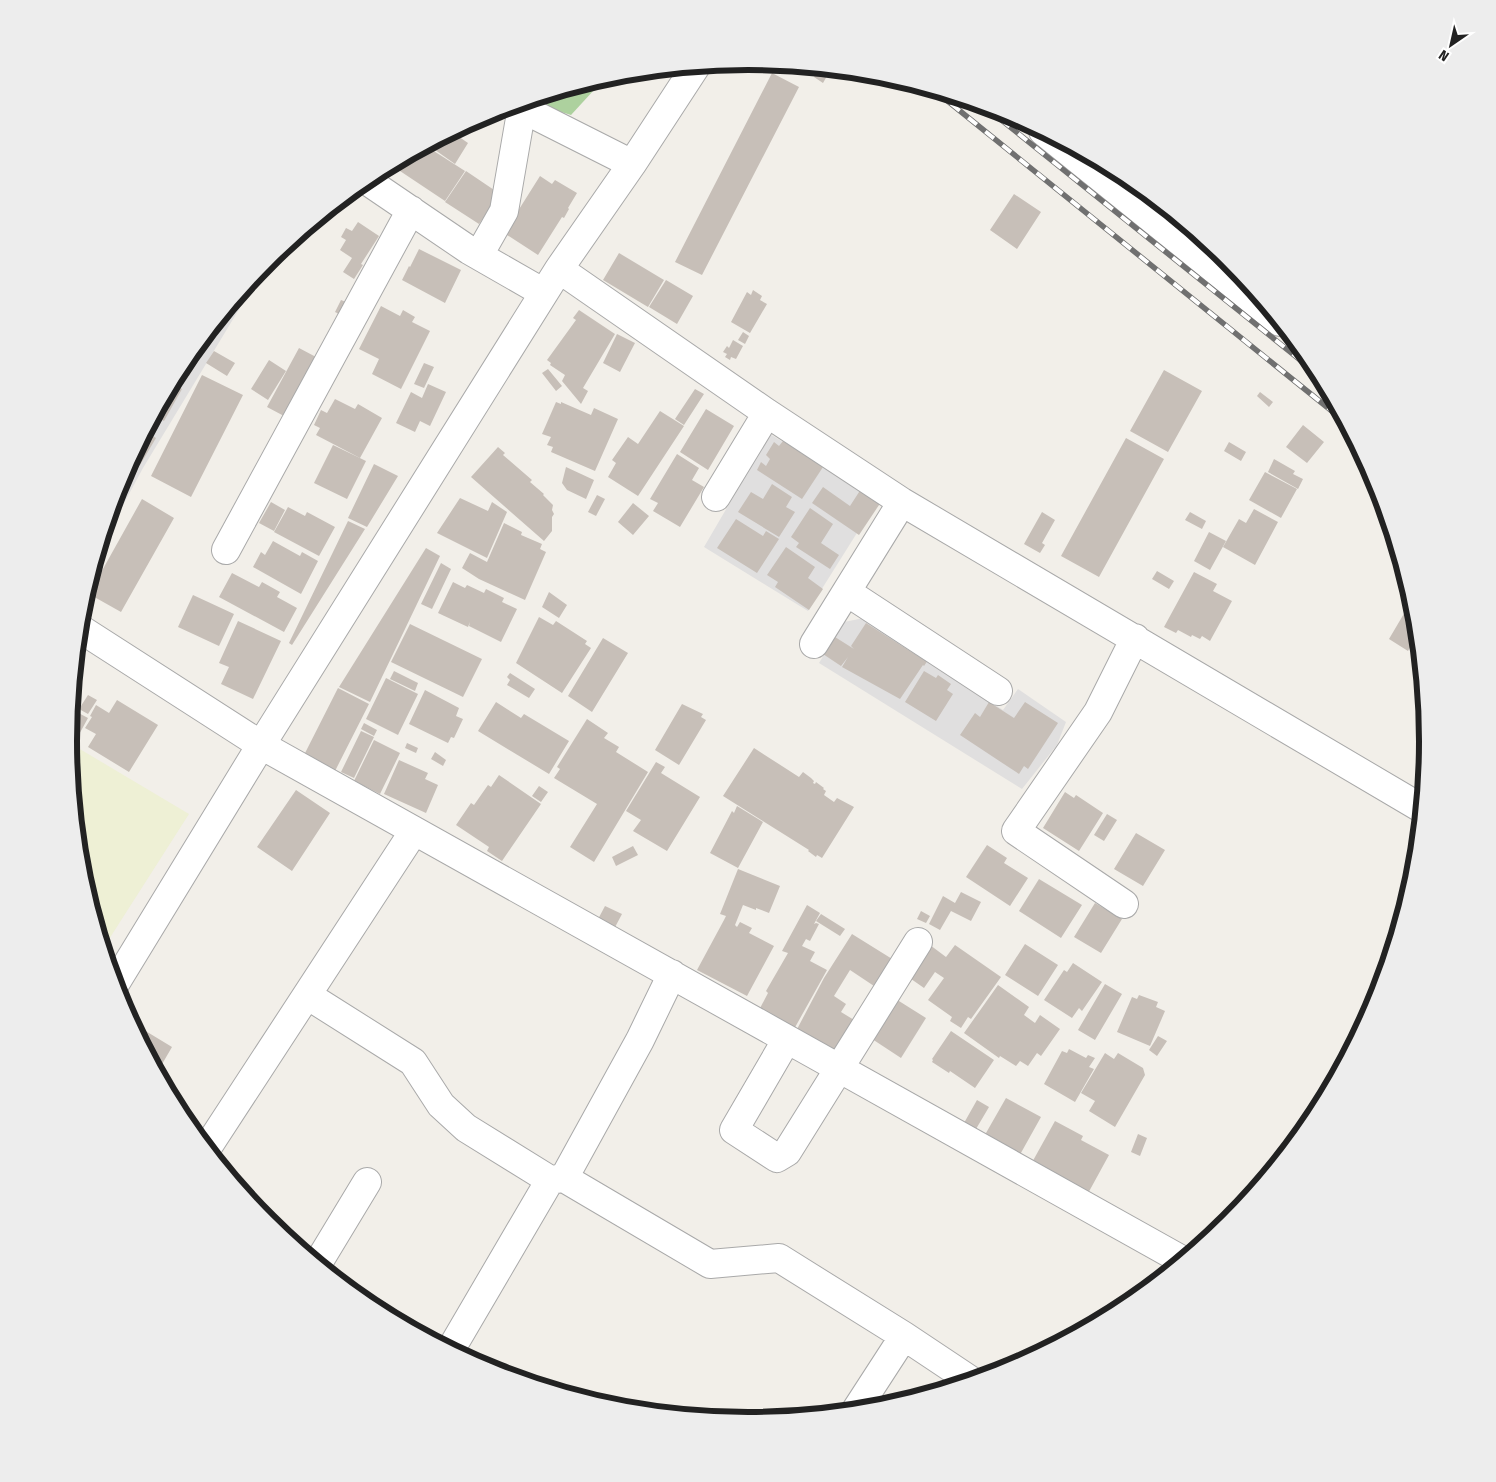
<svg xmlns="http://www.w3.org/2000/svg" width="1496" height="1482" font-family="'Fira Sans Condensed',sans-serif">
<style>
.residential{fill:#e0dfdf}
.farmland{fill:#eef0d5}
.forest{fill:#add19e}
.building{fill:#c7bfb8}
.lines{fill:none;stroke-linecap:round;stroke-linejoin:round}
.minor-casing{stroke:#a9a9a9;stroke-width:30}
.minor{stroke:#fff;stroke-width:28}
.rail-casing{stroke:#707070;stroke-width:5.5}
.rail{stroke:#fff;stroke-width:4;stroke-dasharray:11;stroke-linecap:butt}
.rim{fill:none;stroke:#222;stroke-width:6}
</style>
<rect width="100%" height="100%" fill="#f2efe9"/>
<!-- residential -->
<path class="residential" d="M270,258l-127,210 -43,80 20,-67 63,-118z
M770,434l107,67 -69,110 -104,-64z
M864,618l139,92 15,-21 48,33 -9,23 -35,44 -203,-126 25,-41z"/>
<!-- farmland -->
<path class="farmland" d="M68,742l121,72 -85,133 -23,-74z"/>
<!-- forest -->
<path class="forest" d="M605,78l-34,37 -45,-14z"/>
<!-- building -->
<path class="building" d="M819,68l12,1 -8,14 -9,-6z
M772,73l27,14 -97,188 -27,-13z
M452,132l16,11 -13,21 -27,-19z
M426,146l39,25 -20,30 -54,-36z
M466,171l34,23 -21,30 -34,-22z
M540,176l12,8 3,-4 22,13 -9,15 1,1 -5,9 -2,-1 -24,38 -34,-22z
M1014,194l27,18 -24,37 -27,-19z
M358,222l21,14 -18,28 2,1 -9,14 -11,-7 9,-14 -12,-8 6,-10 -5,-3 5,-9 6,3z
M419,249l42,21 -16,33 -43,-23 7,-14 1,1z
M619,253l45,27 -16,27 -45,-27z
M666,280l27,16 -16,28 -28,-17z
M753,290l9,6 -2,4 7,4 -17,29 -19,-11 16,-30 4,3z
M341,300l5,2 -7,12 -4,-2z
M381,306l19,10 3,-6 12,7 -3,5 18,9 -29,58 -29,-15 7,-15 -20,-10z
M579,310l36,24 -32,54 5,3 -7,13 -19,-23 3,-6 -15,-10 1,-2 -4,-3 29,-40 -3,-2z
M743,332l6,4 -4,8 -7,-4z
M617,334l18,9 -15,29 -17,-9z
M733,340l10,6 -7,13 -5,-2 -1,3 -5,-3 2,-3 -4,-2 4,-6 2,2z
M200,342l7,4 -18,30 -10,-6 4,-7z
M299,348l17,9 -32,59 -17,-9z
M214,351l21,12 -8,13 -21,-13z
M269,360l17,11 -18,29 -17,-11z
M424,363l10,4 -10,21 -10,-4z
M548,369l14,17 -6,5 -14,-18z
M1164,370l38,21 -34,61 -38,-21z
M202,375l41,20 -52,102 -40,-21z
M172,384l10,5 -18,32 -9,-5z
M428,384l18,8 -16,34 -10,-5 -5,11 -19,-9 15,-31 11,6z
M695,389l9,5 -20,31 -9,-6z
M1260,392l13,10 -4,5 -12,-11z
M335,399l20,10 3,-5 24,14 -22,40 -44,-23 4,-7 -6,-3 7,-15 6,3z
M556,402l5,2v-2l30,13 3,-7 24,11 -23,52 -44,-19 2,-5 -6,-2 4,-8 -9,-3z
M706,409l28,17 -26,44 -28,-18z
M660,411l24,15 -46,70 -30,-19 8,-14 -4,-3 16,-23 10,7z
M1303,425l21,17 -17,21 -21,-16z
M146,432l10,6 -16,27 -9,-5z
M1126,438l38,21 -65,118 -38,-21z
M783,441l40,26 -21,32 -45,-29 4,-8 5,4 4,-7 -4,-4 8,-13 5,4z
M1229,442l17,10 -5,9 -17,-10z
M333,445l33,16 -19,38 -33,-16z
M498,447l7,6 -2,2 29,25 -2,2 14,12 -1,1 10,10 -1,5 2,4 -2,3v14l-8,10 -73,-64z
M677,454l22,14 -7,12 12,7 -24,40 -27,-16 5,-8 -8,-4z
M1274,459l21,12 -2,3 10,5 -5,10 -30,-17z
M374,464l24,12 -31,51 -19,-9z
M566,467l28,13 -8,19 -19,-9 -5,-7z
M1265,472l32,17 -16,29 -32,-18z
M122,478l9,6 -16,27 -3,-2z
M772,484l20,13 -6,10 9,5 -16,25 -41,-25 13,-20 12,7z
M823,487l27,19 11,-17 20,13 -22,33 -47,-32z
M597,495l8,4 -9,17 -8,-4z
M460,498l28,13 4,-9 15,10 -20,46 -50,-25z
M142,499l32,19 -53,94 -32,-18z
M271,502l14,8 -11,21 -15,-8z
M633,503l16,13 -16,19 -15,-13z
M288,507l17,9 2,-4 28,15 -16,29 -45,-24z
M810,508l23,16 -12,19 18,12 -9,14 -34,-22 3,-4 -8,-6z
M1254,509l24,13 -23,43 -32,-18 16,-28 7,4z
M1042,512l13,8 -13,23 3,2 -5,8 -16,-9z
M1190,512l16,9 -4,8 -17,-9z
M736,519l27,17 3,-5 13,8 -22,34 -40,-25z
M348,521l17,8 -73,116 -3,-2z
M504,523l18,9 -1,3 21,9 -2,5 6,3 -21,48 -46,-21 -17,-11 8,-15 17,9z
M1209,532l17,9 -16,29 -16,-9z
M273,541l27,15 2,-4 16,9 -17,33 -48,-27 8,-15 4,3z
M786,547l29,20 -7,11 15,11 -14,21 -34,-23 3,-5 -11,-7z
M426,548l14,8 -70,146 -31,-15z
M441,563l10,6 -19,40 -11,-5z
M1157,571l17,10 -5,8 -17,-10z
M1194,572l23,12 -4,7 19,10 -22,40 -8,-5 -2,3 -8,-4 -1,2 -13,-7 -2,3 -12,-6z
M232,573l27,14 3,-5 18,10 -3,5 20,11 -13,24 -65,-35z
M453,582l12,6 2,-3 17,8 2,-4 18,9 -2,4 15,7 -16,33 -32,-16 1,-4 -2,5 -30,-14z
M549,592l18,13 -8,13 -17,-11z
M193,595l41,19 -15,32 -41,-19z
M1412,600l3,9 2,26 -9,16 -19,-12z
M539,617l14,8 3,-4 31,20 -2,3 6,4 -29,45 -46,-30z
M238,621l43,20 -28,58 -32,-15 8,-17 -10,-4z
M866,623l55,35 3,-4 6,3 -6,9 -1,-1 -23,34 -58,-32 6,-10 -7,9 -18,-12 12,-17 19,12 -3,-3z
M410,624l72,35 -19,38 -72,-35z
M603,638l25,15 -36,59 -24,-16z
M394,671l24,12 -3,8 -25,-12z
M924,671l12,7 2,-3 13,9 -4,6 6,4 -17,27 -31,-19z
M510,673l25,16 -6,9 -22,-13 3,-5 -3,-3z
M386,678l32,16 -20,41 -32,-16z
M74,684l8,5 -10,18z
M338,688l31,16 -36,71 -31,-16z
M425,690l34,18 -3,8 7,3 -9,19 -3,-1 -3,6 -39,-19z
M88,695l9,5 -9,14 -9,-5z
M117,700l41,25 -29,47 -41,-25 8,-13 -11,-6 7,-11 -2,-1 6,-11 13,8z
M496,702l25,16 3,-4 45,27 -20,33 -71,-43z
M989,702l25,16 11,-16 33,21 -30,46 -4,-3 -5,8 -59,-39 15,-22 5,4z
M682,704l21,10 -2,3 5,3 -27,45 -24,-15z
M71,709l17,9 -12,22 -7,-4z
M587,719l21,14 -4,5 15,9 -3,5 32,20 -54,90 -24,-15 27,-43 -43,-26 6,-9 -3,-2z
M364,723l13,7 -3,6 -13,-7z
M361,731l13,6 -20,41 -13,-6z
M374,740l26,13 -20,41 -26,-13z
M407,743l11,5 -2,5 -11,-5z
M754,748l45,29 4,-5 8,6 3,3 -1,2 2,1 1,-2 8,6 -1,1 3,2 -2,4 10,7 3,-4 17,9 -32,51 -5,-3 -1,2 -8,-6 1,-1 -86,-54z
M435,752l11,8 -3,6 -12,-7z
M399,760l29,13 -3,6 13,6 -12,28 -42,-19z
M656,762l9,5 -4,6 39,24 -33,54 -34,-20 8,-11 -15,-9z
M499,775l42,29 -39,57 -15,-10 2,-4 -33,-22 15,-22 3,2 14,-20 3,2z
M539,786l9,6 -7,10 -9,-6z
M296,790l34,23 -38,58 -35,-24z
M1065,792l9,6 2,-3 27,18 -24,38 -36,-23z
M737,806l26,16 -25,46 -28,-15 22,-42 2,2z
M1107,814l10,6 -13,21 -10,-6z
M1136,833l29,17 -22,36 -29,-17z
M987,845l20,13 -3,5 24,15 -18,28 -44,-29z
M633,846l5,9 -22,11 -4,-9z
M738,869l42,17 -11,27 -13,-5v2l-13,-5 -8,20 2,2 3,-5 12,6 -3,5 25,13 -27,50 -50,-26 27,-50 2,-4 -6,-2z
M1039,879l43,26 -21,33 -42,-27z
M961,892l20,10 -10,19 -20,-10 -11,19 -11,-6 14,-28 12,7z
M1095,903l27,16 -21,34 -27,-16z
M807,905l13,8 -6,11 2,-1 3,1 -9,17 -4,-2 -4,7 13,6 -5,9 17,9 -34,61 -35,-19 10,-19 -2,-2 22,-38 -6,-2z
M605,906l17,8 -9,17 -17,-8z
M921,911l9,5 -4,7 -9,-4z
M821,914l24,15 -5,7 -24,-15z
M852,934l45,28 -17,28 -30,-20 -16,26 12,8 -5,8 18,11 -25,38 -39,-28 29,-55z
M926,942l20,15 9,-12 46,32 -30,42 -3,-2 -7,11 -11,-7 2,-4 -24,-17 16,-22 -9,-6 -11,16 -20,-14z
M1025,944l33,21 -20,31 -33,-21z
M1073,963l29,19 -20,29 -3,-3 -7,10 -28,-18 20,-30 3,2z
M1105,984l17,10 -27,46 -17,-10z
M998,985l31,22 -5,8 11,8 5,-8 20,14 -19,27 -4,-3 -9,13 -8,-5 -4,5 -16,-10 -1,2 -35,-25z
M1139,995l19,7 -2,5 9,4 -15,35 -33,-14 15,-35 5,2z
M891,996l35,22 -25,40 -35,-23z
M139,1027l33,20 -14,24 -22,-39z
M951,1031l43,29 -19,28 -25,-17 -1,2 -17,-11 1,-2 -1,-1z
M1158,1036l9,5 -10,15 -8,-6z
M1069,1049l17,9 2,-3 7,3 -6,9 5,2 -19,33 -31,-18 18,-33 5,2z
M1105,1053l9,6 4,-6 25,15 2,7 -30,52 -26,-16 6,-10 -14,-8z
M1006,1098l35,19 -24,43 -35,-20z
M977,1100l12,7 -13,22 -12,-6z
M1055,1121l28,15 -2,4 28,15 -23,42 -56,-31z
M1138,1134l9,4 -7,18 -9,-4z"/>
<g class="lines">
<defs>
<path id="minor" d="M515,105l117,59
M1043,131l237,191
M366,180l103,70 75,43
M479,255l25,-44 18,-104
M559,269l208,144 135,89 519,306
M716,497l51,-84
M226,550l185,-340
M847,592l151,99
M79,628l182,117 921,515
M814,644l88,-142
M1124,904l-108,-73 82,-119 37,-74
M115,984l146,-239 298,-476 73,-105 64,-98
M307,995l106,67 28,43 25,23 84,52 14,-2 146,86 69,-6 125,78 66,44
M787,1039l-53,91 43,28 10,-6 131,-210
M207,1148l207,-317
M564,1178l76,-138 32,-66
M318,1263l49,-81
M451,1349l99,-169
M856,1410l48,-74"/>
</defs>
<!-- minor casing -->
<use href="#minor" class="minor-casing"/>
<!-- minor -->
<use href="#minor" class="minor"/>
<defs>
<path id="rail" d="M934,90l409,330
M984,106l335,269"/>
</defs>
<!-- rail casing -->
<use href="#rail" class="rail-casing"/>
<!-- rail -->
<use href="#rail" class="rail"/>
</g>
<!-- crop -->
<path d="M0 0H1496V1482H0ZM77 741a671 671 0 1 1 1342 0a671 671 0 1 1-1342 0Z" fill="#ededed" fill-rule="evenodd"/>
<path class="rim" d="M77 741a671 671 0 1 1 1342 0a671 671 0 1 1-1342 0Z"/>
<!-- north arrow -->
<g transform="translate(1451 45) rotate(214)" stroke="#ffffff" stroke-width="4" paint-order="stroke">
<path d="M0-4L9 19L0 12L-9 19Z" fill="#222222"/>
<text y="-8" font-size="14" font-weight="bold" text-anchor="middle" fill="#222222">N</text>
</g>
</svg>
